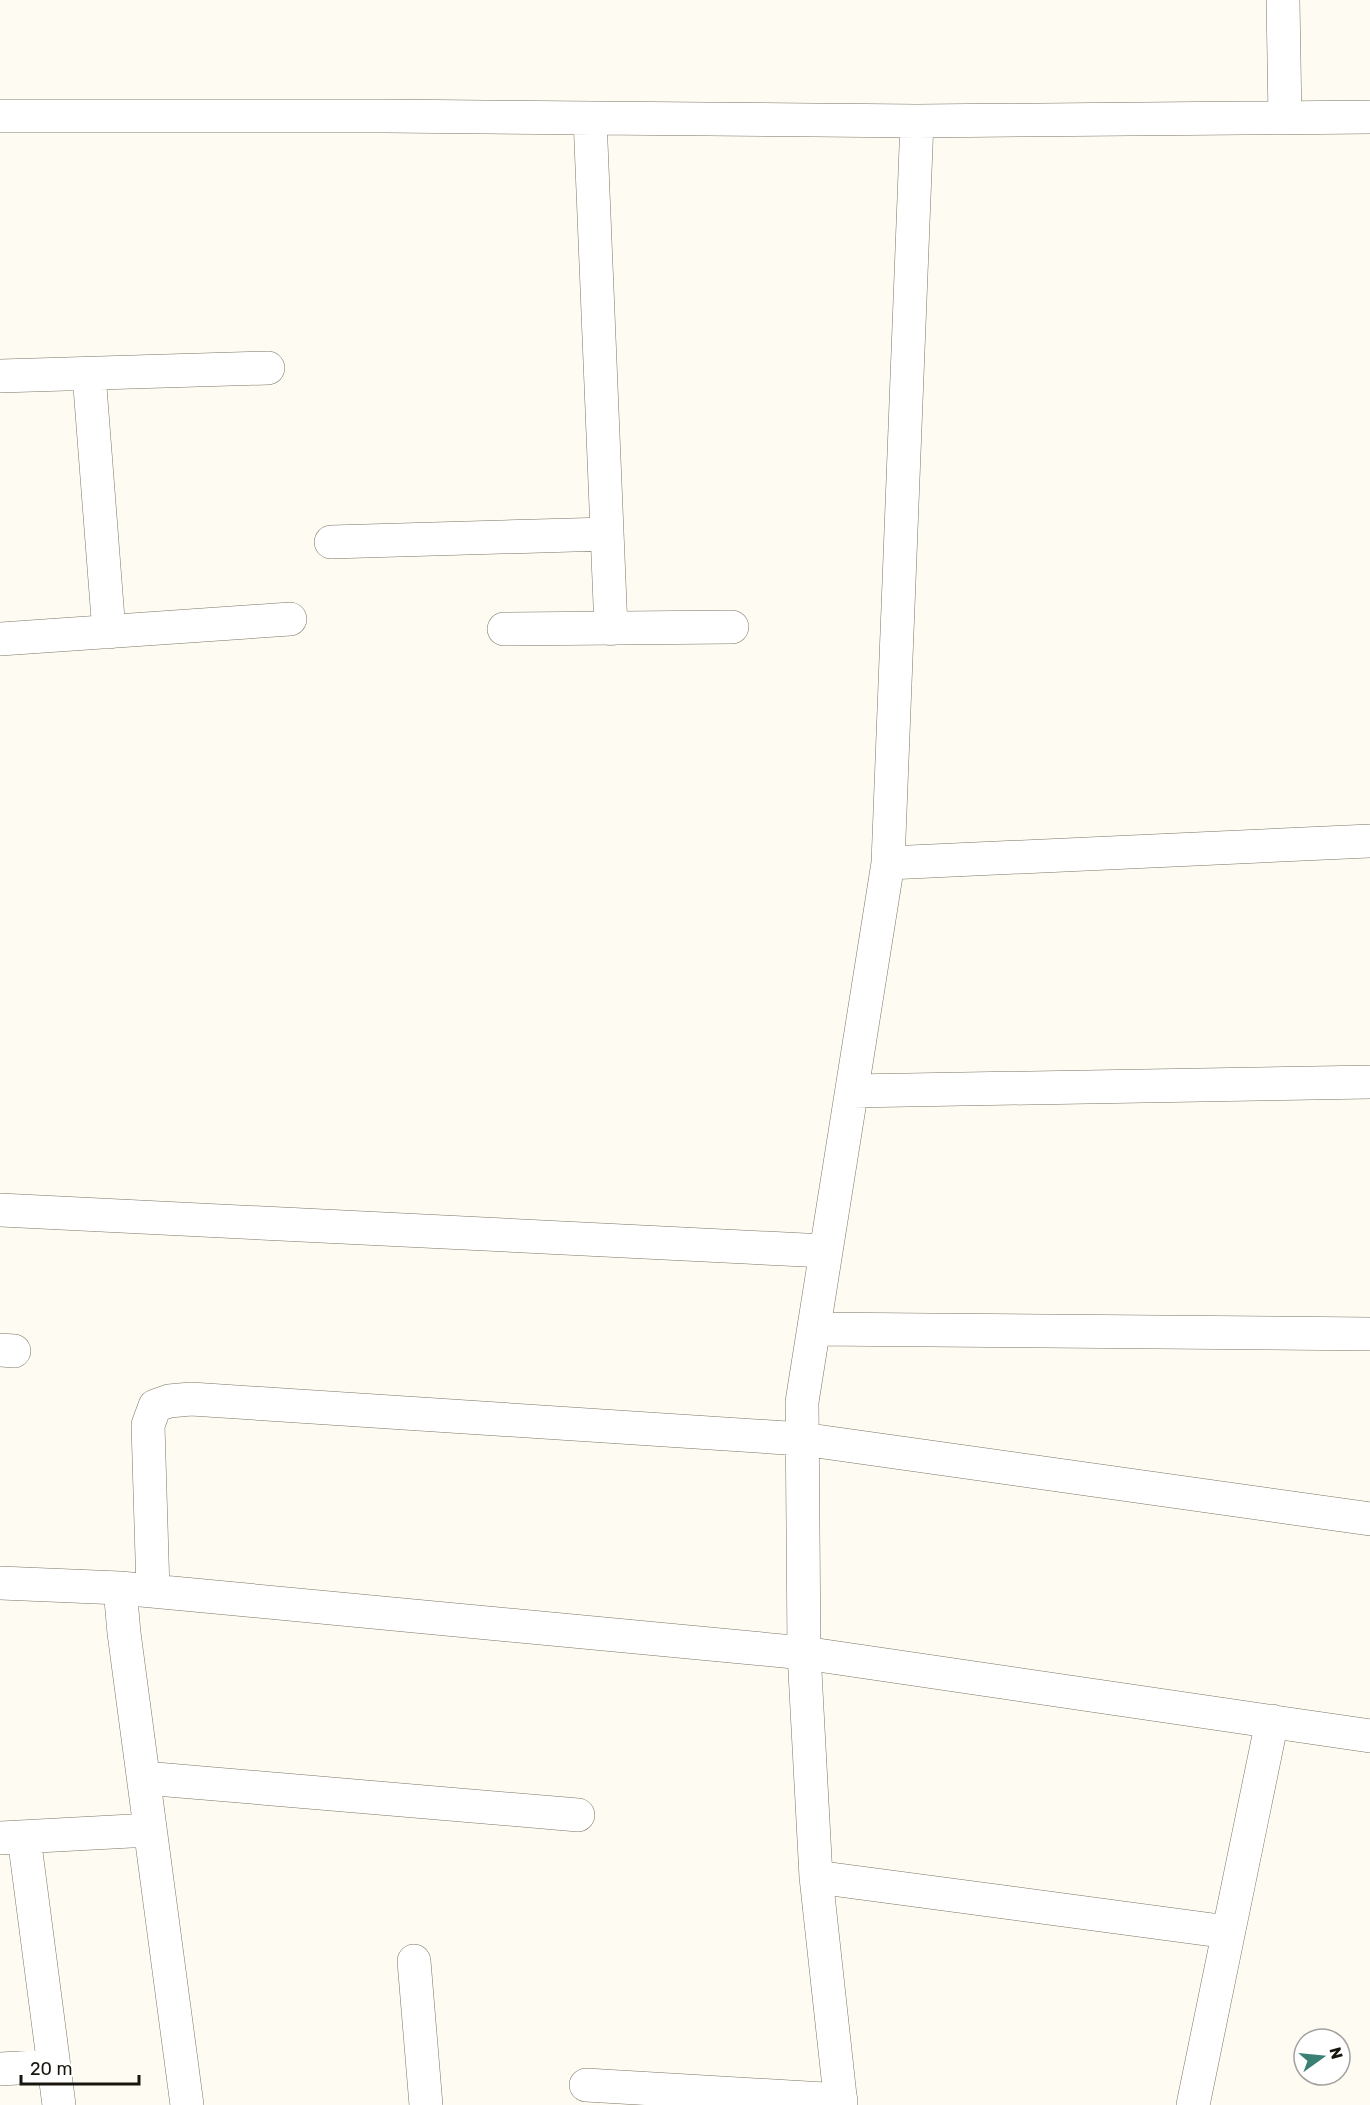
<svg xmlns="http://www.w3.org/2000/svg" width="1370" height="2105" font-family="Rubik,sans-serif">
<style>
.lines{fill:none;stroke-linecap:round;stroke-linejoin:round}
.minor-casing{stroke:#7d7563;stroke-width:34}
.minor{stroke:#fff;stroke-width:33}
</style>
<rect width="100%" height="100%" fill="#fefbf3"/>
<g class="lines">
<defs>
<path id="minor" d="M1283,0l2,118
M0,116h386l531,5 453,-4
M590,118l21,511
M89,374l20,258
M0,376l268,-8
M331,542l276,-8
M504,629l228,-2
M0,639l290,-20
M888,863l482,-22
M852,1091l518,-9
M0,1210l825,41
M814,1329l556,5
M0,1350l14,1
M0,1583l120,5
M153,1591l-5,-166 7,-19 14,-5 22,-2 611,40 568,80
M144,1778l434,37
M24,1837l35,268
M0,1838l150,-8
M816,1877l412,55
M414,1961l12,144
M0,2069l54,-3
M586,2085l255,15
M187,2105l-63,-472 -4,-45 684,65 566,83
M841,2105l-25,-228 -12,-224 -2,-251 86,-539 29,-742
M1193,2105l79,-384"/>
</defs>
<!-- minor casing -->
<use href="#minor" class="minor-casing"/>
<!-- minor -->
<use href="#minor" class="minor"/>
</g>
<!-- north arrow -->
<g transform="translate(1322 2057) rotate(75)"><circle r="28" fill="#ffffff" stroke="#a3a29f" stroke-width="1.5"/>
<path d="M0-4.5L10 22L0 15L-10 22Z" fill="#3a8075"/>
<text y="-9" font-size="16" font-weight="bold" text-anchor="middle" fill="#19160f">N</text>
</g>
<!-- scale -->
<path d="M21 2075v9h118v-9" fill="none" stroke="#19160f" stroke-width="3"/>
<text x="30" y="2075" font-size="18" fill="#19160f" stroke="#ffffff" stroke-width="4.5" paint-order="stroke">20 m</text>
</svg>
